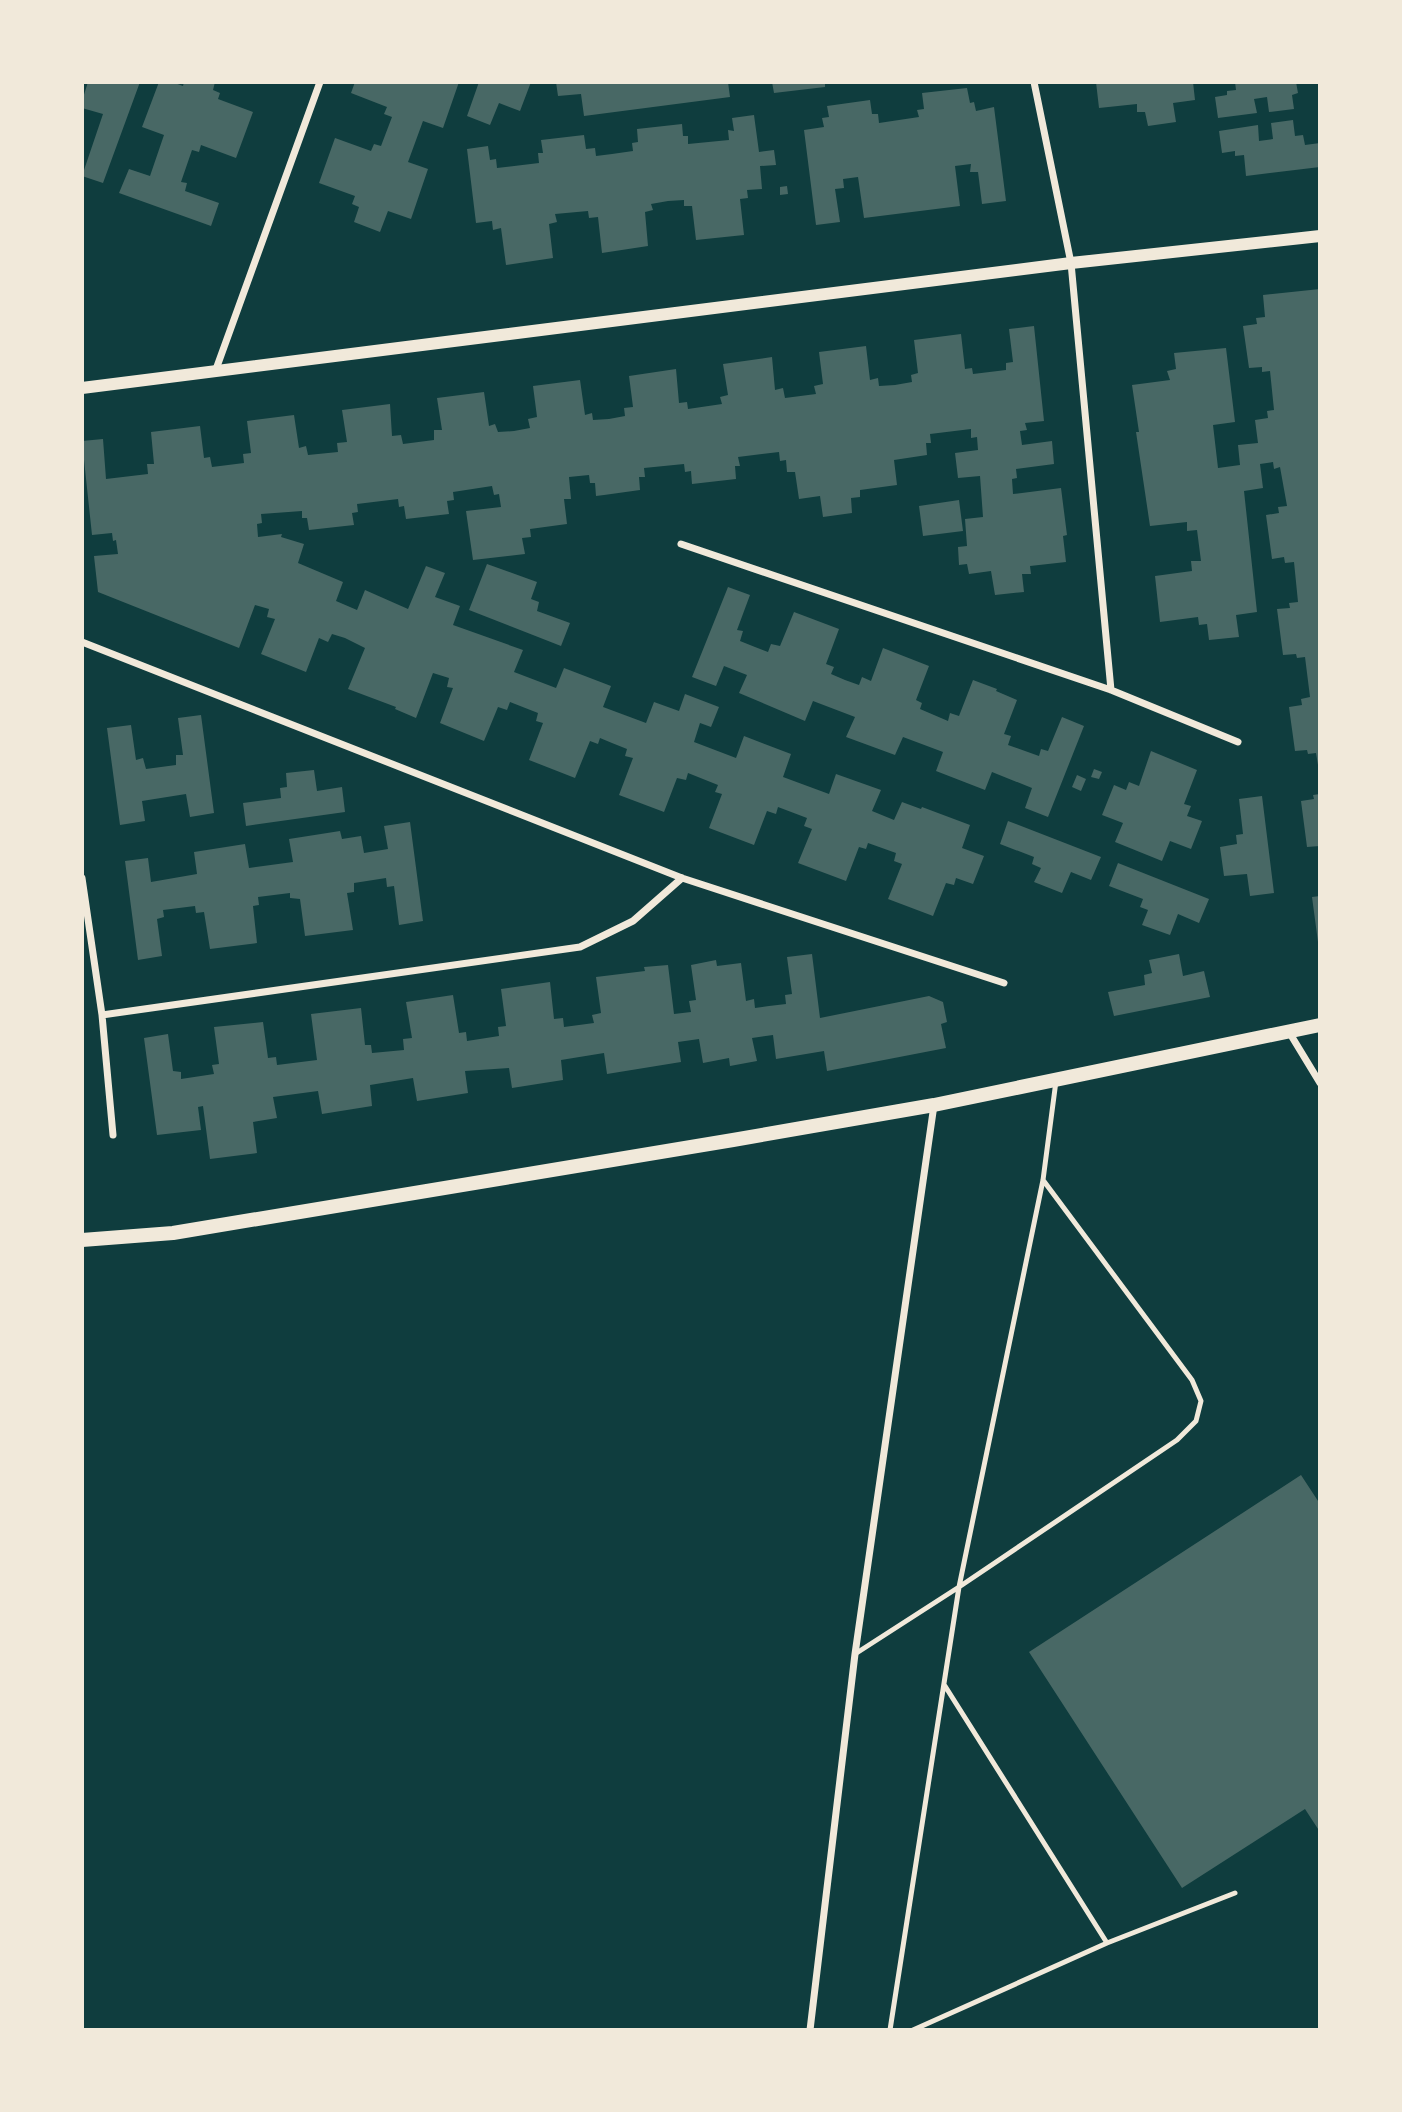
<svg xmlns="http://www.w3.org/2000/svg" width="1402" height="2112" font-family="'DM Sans',sans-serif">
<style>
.building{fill:#486865}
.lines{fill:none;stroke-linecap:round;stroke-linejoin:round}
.service{stroke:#f1e9da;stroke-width:5}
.minor{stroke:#f1e9da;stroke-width:7}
.tertiary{stroke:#f1e9da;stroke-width:12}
.secondary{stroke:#f1e9da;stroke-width:14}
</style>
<rect width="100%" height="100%" fill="#0f3d3e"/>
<!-- building -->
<path class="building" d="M88,82h52l-37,101 -21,-7 21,-62 -21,-6v-7z
M159,82h13l11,4 1,-4h31l-2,8 7,3 -2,6 35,13 -17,46 -35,-13 -2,7 -7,-2 -11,32 6,1 -2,8 34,12 -8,23 -92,-33 10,-24 21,7 14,-41 -22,-8z
M355,82h104l-16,46 -20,-7 -15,41 20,7 -17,50 -23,-8 -8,21 -26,-10 5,-15 -7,-3 3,-8 -36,-13 16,-45 36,13 3,-7 7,2 11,-29 -8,-3 3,-7 -36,-14z
M479,82h52l-11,29 -21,-8 -9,22 -23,-9z
M556,82h172l2,15 -146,19 -3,-22 -23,2z
M772,82h53v5l-51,6z
M1096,82h97l2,18 -22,3 3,19 -28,4 -3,-14h-8v-8l-38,4z
M1235,82h61l2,11 -6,2 2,14 -25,3 -2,-15 -13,2 3,14 -39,5 -3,-21 12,-2v-4l9,-1z
M967,88l3,15 4,-1 2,9 18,-4 12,94 -24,3 -4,-32h-8l1,-8 -16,2 5,40 -96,12 -6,-41 -15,2 1,9 -9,1 5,33 -24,3 -12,-95 20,-3 -2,-9 7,-1 -2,-11 43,-6 2,14h6l1,9 40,-6 -2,-7 7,-1 -2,-16z
M754,115l5,37 15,-2 2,15 -16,1 2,23 -15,1 1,8 -8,1 4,36 -48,5 -4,-34h-8v-6l-16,1 -17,3 2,6 -8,2 3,34 -46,7 -4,-36 -9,1 -1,-7 -33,3 2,8 -8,2 4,34 -47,7 -5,-37 -8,2 -1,-9 -16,2 -9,-74 21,-3 2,14 6,-1 1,9 42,-5 -1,-10h5l-2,-13 43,-5 2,14 9,-1 1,8 16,-2 21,-3 -1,-8 6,-1 -1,-13 45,-5 1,12h5v8l41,-4 -1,-10 6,1 -2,-13z
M1293,120l2,16 8,-1 2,10 15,-2v24l-74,9 -2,-21 -9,1v-5l-13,2 -3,-22 39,-6 1,16 14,-2 -2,-16z
M787,186l1,8 -8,1v-8z
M1320,289v476h-2l-2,-12 -8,1 -1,-4 -12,1 -4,-29 -2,-15 13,-2 -1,-6 9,-2 -5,-40 -8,1 -1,-4 -13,1 -6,-46 13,-1 -1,-5 9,-1 -4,-40 -9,1 -1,-6 -12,2 -6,-44 13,-2 -1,-6 9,-1 -7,-39 -6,2 -1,-7 -13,2 3,24 -19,3 13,121 -21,3 3,22 -30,3 -2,-16 -8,1 -1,-8 -38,5 -5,-46 37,-5 -1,-10h10l-4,-31 -10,1v-9l-37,4 -14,-94h3l-7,-47 38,-5 -3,-9 9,-2 -2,-16 52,-5 9,74 -22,3 5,43 22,-3 -2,-20 20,-2 -3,-23 13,-2 -1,-7 7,-1 -4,-39 -8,1v-5l-13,1 -6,-42 14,-2 -1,-6 9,-1 -2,-22z
M1034,326l10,95 -19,2 2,7 -7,1 2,14 30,-4 2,23 -38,5 1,9 -5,1 1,15 48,-6 6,47 -4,1 3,26 -36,4 1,8h-9l2,18 -29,3 -4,-24 -22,3 -2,-10 -8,1 -1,-18 9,-1 -2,-27 18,-2 -3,-41 -22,2 -3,-25 23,-3 -1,-13 -6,1v-9l-41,5 1,9h-5l1,12 -33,5 3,25 -37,5v7l-9,1 1,15 -29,4 -3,-21 -21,3 -4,-27h-8l-1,-12 -6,1 -1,-9 -41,5 2,9h-5l1,13 -44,5 -1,-13 -6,1 -1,-8 -40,4 1,9h-6l1,13 -36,5 -8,1 -1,-13h-5l-1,-8 -20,2 2,22h-7l3,25 -37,5 1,8 -9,1 3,16 -52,6 -7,-49 35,-4 -2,-13 -5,1 -2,-9 -39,6 1,8 -7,1 2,13 -43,5 -2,-13 -5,1 -1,-8 -41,5 1,8 -6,1 2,12 -45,5 -2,-12h-5v-7l-41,3 1,9 -5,1 1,13 24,-3 -1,3 23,7 -6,19 45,19 -7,19 21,9 8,-20 43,19 18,-43 19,7 -10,24 25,9 -7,19 70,25 -9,22 42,16 8,-20 47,18 -8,21 43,16 8,-21 25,9 6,-17 34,13 -8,20 -11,-4 -6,19 42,16 8,-22 47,18 -8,23 46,17 7,-20 45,16 -9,21 22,9 8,-18 19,7 1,-2 48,18 -8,23 22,8 -11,28 -17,-6 -2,7 -8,-2 -13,33 -45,-17 14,-35 -8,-3 2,-8 -28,-10 -2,6 -7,-2 -13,34 -48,-18 14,-34 -8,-3 3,-8 -29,-11 -2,7 -9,-3 -13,34 -45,-17 13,-34 -7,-2 3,-7 -30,-12 -2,7 -9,-2 -13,34 -45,-17 14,-37 -8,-2 2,-7 -15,-6 -12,-5 -2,6 -8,-3 -15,37 -46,-18 14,-37 -7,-2 2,-8 -28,-11 -3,8 -9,-3 -14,34 -44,-18 13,-35 -6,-1 2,-9 -16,-5 -17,45 -21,-9 1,-2 -48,-18 17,-41 -20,-10 -13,-4 -4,8 -9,-4 -13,34 -45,-18 14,-35 -8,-2 2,-8 -14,-4 -16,43 -141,-56 -4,-36 24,-2 -2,-14 -3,1 -1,-8 -20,2 -10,-94 21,-2 3,40 42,-5 -1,-10h7l-3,-32 49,-6 4,32 6,-1 2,10 32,-4 -1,-9 8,-1 -4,-32 47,-6 5,33 7,-2 2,9 30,-3 -1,-9 10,-1 -5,-32 48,-6 2,32 9,-1 2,9 31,-4v-10h8l-5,-32 47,-6 5,34 6,-2 3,8 16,-1 16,-3 -2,-9 9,-2 -4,-31 47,-6 5,35 7,-2 1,7 16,-1 16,-3 -1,-8 9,-1 -4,-31 47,-7 3,34 8,-1 1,7 34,-5 -2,-7 8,-2 -5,-31 49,-7 3,33 8,-2 2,10 31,-4 -2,-8 9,-2 -4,-32 47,-6 4,34 8,-2 1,8 16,-1 17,-3 -1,-7 7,-2 -4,-33 47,-6 4,35 7,-1 1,6 33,-4v-7l7,-1 -4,-33z
M959,500l4,31 -40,5 -4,-30z
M487,564l50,18 -6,17 8,3 -2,9 33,12 -9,23 -92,-36z
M728,587l22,8 -13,35 6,1 -3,10 15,6 13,5 3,-8 9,2 14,-34 45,17 -13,35 8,3 -3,7 14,6 14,5 3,-8 9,4 12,-33 46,18 -13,34 6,3 -2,6 28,12 2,-8 9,3 14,-36 24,9 -1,2 21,9 -13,34 7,2 -3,9 31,11 2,-7 7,2 14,-34 22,9 -36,91 -23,-9 7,-20 -40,-16 -7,18 -49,-19 7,-19 -40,-15 -8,18 -49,-18 9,-20 -42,-16 -8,20 -66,-28 8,-18 -23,-9 -8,20 -24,-9z
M201,715l13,98 -24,4 -4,-23 -44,7 3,20 -25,4 -13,-97 24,-3 5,35 7,-2 3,11 30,-4v-10h7l-5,-37z
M1151,751l46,19 -13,34 7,2 -4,10 15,5 -11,28 -21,-8 -8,20 -47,-19 8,-19 -21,-8 12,-30 12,5 3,-8 10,4z
M1094,769l8,3 -3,7 -8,-2z
M314,770l3,21 25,-4 3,25 -99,14 -3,-23 38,-5 -1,-10 7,-1 -1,-14z
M1077,775l9,4 -5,12 -9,-4z
M1320,794v52l-13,1 -6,-46 13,-2 -1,-4z
M1262,796l12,97 -24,3 -3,-22 -23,2 -4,-29 17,-3 -1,-9 7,-1 -4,-35z
M1008,821l93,36 -10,23 -20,-8 -9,21 -28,-11 7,-14 -9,-4 2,-7 -34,-13z
M410,822l13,99 -24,4 -5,-39 -7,1 -1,-9 -32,5v9l-7,1 6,37 -48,6 -5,-37 -10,-1v-5l-32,4 1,8 -6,1 4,37 -47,6 -6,-37 -8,1 -1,-7 -32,4 1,7 -7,2 5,37 -24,4 -13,-99 23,-3 3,24 46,-8 -3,-22 51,-8 4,24 44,-6 -4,-23 51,-8 2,8 19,-3 3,17 24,-4 -4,-23z
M1118,863l91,36 -10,24 -21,-9 -8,21 -28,-10 6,-15 -8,-3 3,-8 -34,-13z
M1320,896v46h-2l-6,-45z
M812,954l8,64 109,-22 14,6 4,20 -6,2 5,24 -119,23 -3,-20 -48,8 -3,-24 -21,3 5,23 -27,5 -1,-8 -26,5 -4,-24 -21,3 3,20 -74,12 -3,-21 -43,7 2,20 -51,8 -3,-20 -44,3 3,22 -51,8 -4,-23 -43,7 2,21 -50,8 -4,-23 -45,6 4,21 -24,4 4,31 -47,6 -7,-53 -5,1 3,23 -44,5 -13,-97 24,-4 5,37 8,1v7l33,-5 -2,-9 7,-1 -5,-37 49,-5 5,36 8,-1 1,8 40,-5 -6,-46 50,-6 4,37h6l1,8 32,-3 -1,-11 9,-1 -6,-36 47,-7 6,38 7,-1 1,9 32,-5 -1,-9 8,-1 -5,-37 49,-7 4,37 9,-1 1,9 30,-4 -2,-8 9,-2 -5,-36 49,-6 -1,-4 24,-2 6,49 17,-2 -2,-11 7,-1 -5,-35 25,-5 1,6 24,-3 5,38 8,-2 1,9 14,-2 17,-2 -1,-9 7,-1 -5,-37z
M1179,954l4,22 21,-5 6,26 -96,19 -6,-24 37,-7 -1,-10 8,-2 -3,-13z
M1301,1475l19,29v328l-15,-23 -123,79 -153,-236z"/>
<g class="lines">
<!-- service -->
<path class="service" d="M855,1654l104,-67 218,-147 19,-19 5,-20 -9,-21 -149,-200
M945,1686l162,257
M890,2030l69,-443 84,-407 13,-99
M913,2030l194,-87 128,-50"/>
<!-- minor -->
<path class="minor" d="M1034,82l37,181 40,427
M215,372l105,-290
M681,544l430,146 127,52
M82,642l600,236 322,105
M82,878l20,137 11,120
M102,1015l478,-68 53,-26 49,-43
M1289,1032l31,51
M810,2030l45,-376 79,-549"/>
<!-- tertiary -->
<path class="tertiary" d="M82,388l989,-125 249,-27"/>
<!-- secondary -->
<path class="secondary" d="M82,1240l91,-7 560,-93 201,-35 386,-80"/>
</g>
<!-- border -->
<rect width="1402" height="2112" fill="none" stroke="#f1e9da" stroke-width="168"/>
</svg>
